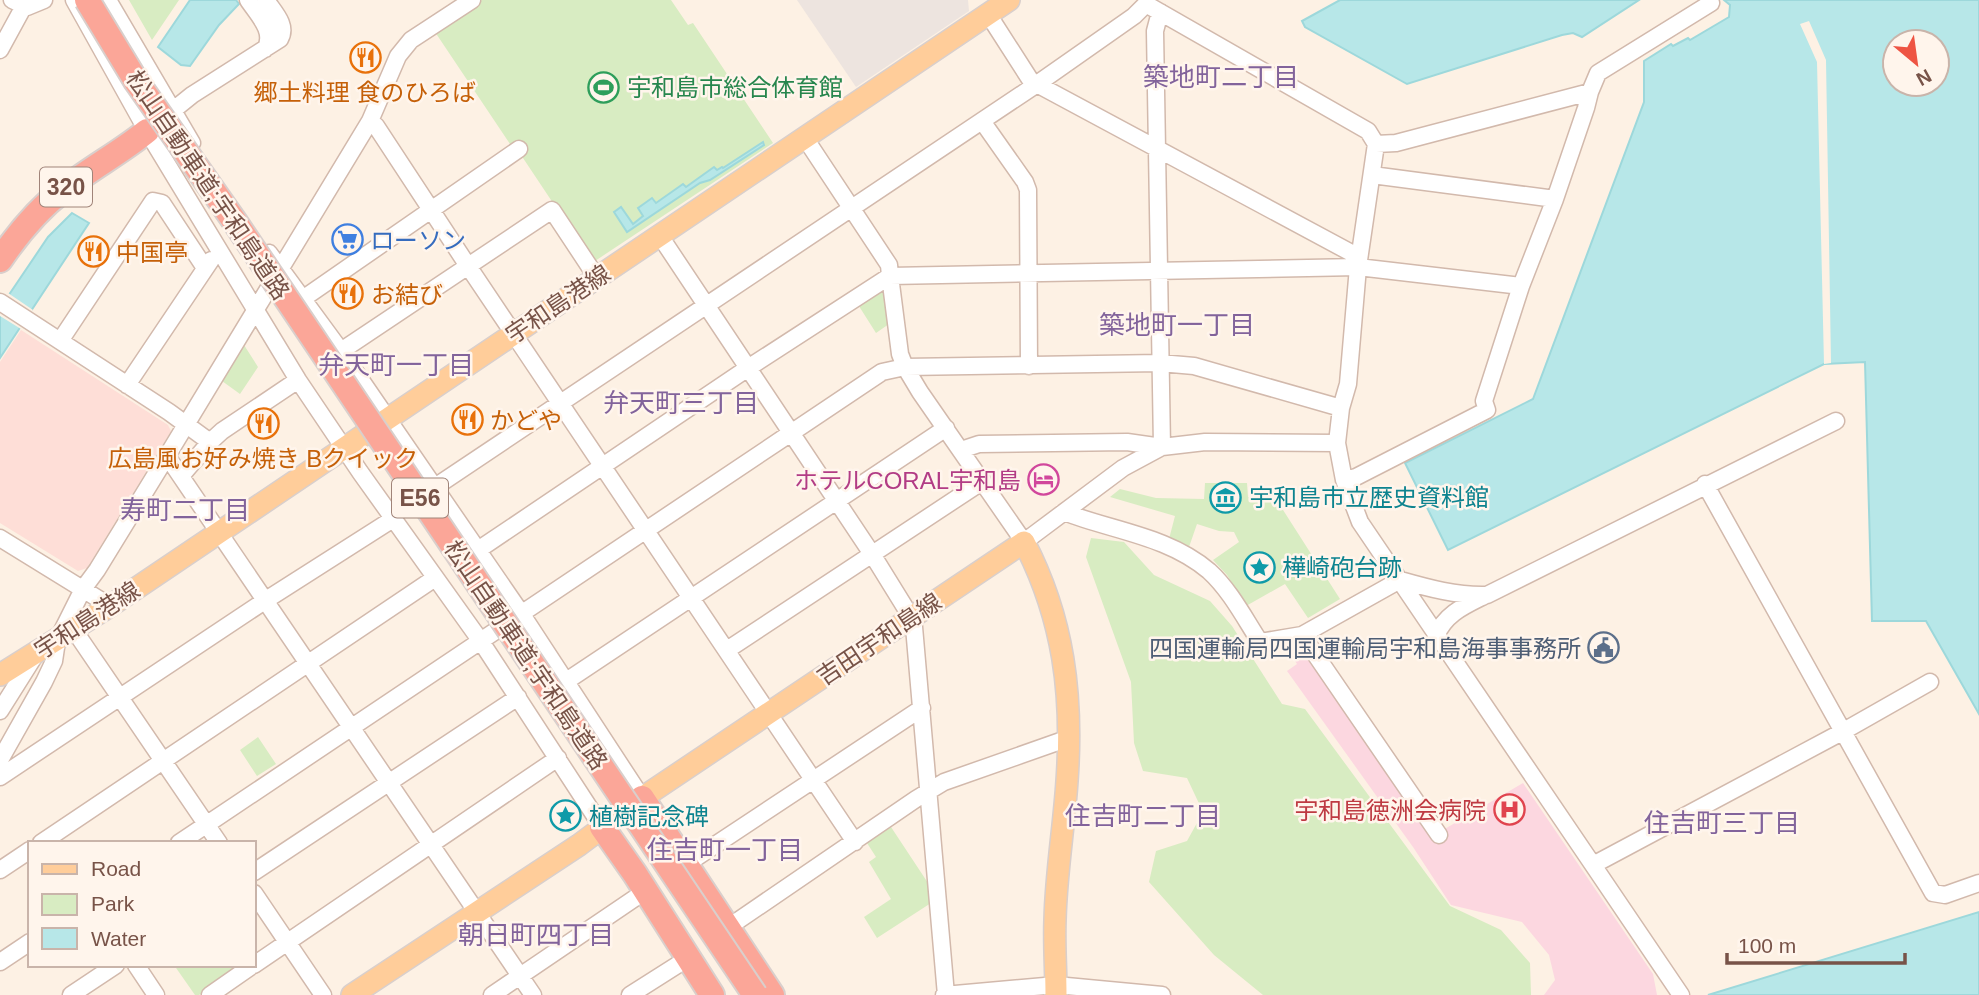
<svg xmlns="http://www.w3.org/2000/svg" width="1979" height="995" font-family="Helvetica,'Noto Sans JP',sans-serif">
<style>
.commercial{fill:#feded7}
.industrial{fill:#ede4df}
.medical{fill:#fcd7e0}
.green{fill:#d8ecc2}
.water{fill:#b7e7e8;stroke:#9dd8db;stroke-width:2;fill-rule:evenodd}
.pier{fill:#fdf1e4}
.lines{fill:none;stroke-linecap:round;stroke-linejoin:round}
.minor-casing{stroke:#d2b9ac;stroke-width:19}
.major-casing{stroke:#d9cfcc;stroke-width:24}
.highway-casing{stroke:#d9cfcc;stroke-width:28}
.minor{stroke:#fff;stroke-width:16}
.major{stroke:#ffcd9a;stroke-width:21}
.highway{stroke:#fba698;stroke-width:24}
.highway-bridge-casing{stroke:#d9cfcc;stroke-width:28;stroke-linecap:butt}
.highway-bridge{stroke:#fba698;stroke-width:24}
.labels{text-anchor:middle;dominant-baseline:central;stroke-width:5;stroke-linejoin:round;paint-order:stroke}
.shield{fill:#fff5ec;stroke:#a08479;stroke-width:2}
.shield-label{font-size:23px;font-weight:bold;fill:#785348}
.leisure-label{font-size:24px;fill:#27864d;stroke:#fff5ec;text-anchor:start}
.food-label{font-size:24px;fill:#c56008;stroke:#fff5ec;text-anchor:start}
.street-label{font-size:24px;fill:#785348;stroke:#fff5ec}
.shop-label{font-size:24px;fill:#366cbe;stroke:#fff5ec;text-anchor:start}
.hotel-label{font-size:24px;fill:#b23c85;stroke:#fff5ec;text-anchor:end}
.culture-label{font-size:24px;fill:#0d838f;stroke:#fff5ec;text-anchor:start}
.service-label{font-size:24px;fill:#4e5e75;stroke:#fff5ec;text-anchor:end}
.health-label{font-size:24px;fill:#be3a42;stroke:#fff5ec;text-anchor:end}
.neighbourhood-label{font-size:26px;fill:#82639b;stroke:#fff5ec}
</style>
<rect width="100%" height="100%" fill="#fdf1e4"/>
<!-- commercial -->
<path class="commercial" d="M21,330l147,95 3,6 -84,137 -9,3 -78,-48v-161z"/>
<!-- industrial -->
<path class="industrial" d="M797,0h171l1,11 -113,76z"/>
<!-- medical -->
<path class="medical" d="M1302,647l129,190 92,-54 130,191 4,21h-113l11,-15 -6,-25 -27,-33 -71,-17 -38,-58 -126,-176 10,-7 -10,-16z"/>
<!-- green -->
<path class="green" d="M129,0h50l-27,40z
M482,0h189l17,25 5,-2 80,120 -178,118 -4,-1 -70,-105 -9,-8 -77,-115z
M879,289l5,1 5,34 -13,9 -19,-30z
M244,345l14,22 -18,27 -18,-13z
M1205,483h42l1,14 28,2 64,100 -32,19 -23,-34 -39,22 -19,-31 -14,-15 26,-18 -5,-10 -15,-1 -22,-7 -8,23 -20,-8 6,-23 -65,-19 10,-8 36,9 48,1z
M1091,538l33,4 30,33 56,26 22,25 50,78 23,5 145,197 51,24 29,33 1,32h-268l-49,-40 -65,-73 7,-31 31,-10 16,-29 -16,-34 -44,-7 -9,-28 -3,-61 -45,-125z
M258,737l18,27 -19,12 -17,-26z
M891,827l39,59 1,17 -54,35 -13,-21 27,-18 -22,-37 7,-5 -9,-14z
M174,965h70l-45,30h-4z"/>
<!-- water -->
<path class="water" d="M190,0h46l3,4 -20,21 -29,41 -9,-1 -23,-18z
M1340,0h299l-57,37 -9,-4 -11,2 -155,49 -102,-57 -3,-6z
M1724,0h255v714l-53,-93h-54l-7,-259 -41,2 -376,186 -43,-87 128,-64 111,-297v-41l27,-17 2,2 15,-8 2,2 39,-23 1,-12zM1895,42h42v42h-42z
M763,142l1,3 -54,35 -10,3 -73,49 -13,-20 7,-5 12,17 10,-8 -5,-8 14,-10 4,5 27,-19 3,3 28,-20 3,3 5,-3 1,1z
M72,213l17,10 -89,135v-50l48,-71z
M1979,912v83h-271z"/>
<!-- pier -->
<path class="pier" d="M1809,21l17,39 5,303 -7,1 -7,-302 -17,-38z
M8,293l25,17 -12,19 -21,-13v-11z"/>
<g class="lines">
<defs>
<path id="minor" d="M12,0l15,7 17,-7
M74,0l73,131 151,249 62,92 120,168 122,187 3,9
M108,0l84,143
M248,0c9,14 28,32 17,49
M1151,7l217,124 8,13 -18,123 -10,117 -7,24 -4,35
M988,14l43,67 328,176
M0,50l24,-44
M166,116l26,-21 88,-56c8,-14 -6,-27 -14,-39
M370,121l6,5 92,140 387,576
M982,121l43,61 3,8 1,176
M805,138l84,127 1,11 468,-9 163,19
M1376,144l20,-1 194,-51
M1372,175l183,24
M660,236l212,318 39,63 3,10 32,368
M269,253l72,98 180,262 121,185 5,4
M304,298l215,-149
M0,302l169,110 41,30
M60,341l93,-140 9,2 43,65
M341,351l211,-141 45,68
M127,385l84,-125
M961,450l18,-6 148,-2 35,5 -7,-416 5,-19
M167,456l366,539
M181,476l29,-34 12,-11 76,-51
M1344,480l12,-3 131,-67 -3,-9 37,-115 34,-87 31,-91 4,-16 8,-19 113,-70
M1705,484l228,409 12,2 34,-12
M435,487l602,-403 97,-68 12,-12
M1064,512c49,19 104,24 145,59 21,19 36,48 51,71l42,-7 98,-55c28,8 57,16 87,15l349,-174
M0,538l110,68
M478,550l270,-182 142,-92 10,78 5,13 255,-4 34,3 147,42
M74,630l145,213
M1302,635l137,200
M1436,636c9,-22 28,-30 48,-40
M727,650l256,-169
M565,682l381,-254
M0,711l34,-54
M0,760l44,-78 10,-21 3,-20 26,-52 14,-19 70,-114 203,-335 28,-65 13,-16 61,-40
M0,777l266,-177 127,-81
M41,843l394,-265
M179,843l612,-410 91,-61 23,-5 15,25 104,150 99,-74 39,-21 43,-5 132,1 7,37 16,42 233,343 249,-133 88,-50
M694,859l228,-151
M1593,865l88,130
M0,870l30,-20
M254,872l264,-175
M254,893l69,102
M736,922l180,-123 28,-17 125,-44
M0,962l30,-20
M136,965l20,30
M254,965l304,-207
M71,995l45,-30
M210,995l43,-30
M492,995l146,-99
M630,995l52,-33
M944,995l112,-10 106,10"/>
<path id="major" d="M0,675l110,-69 899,-606
M352,995l227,-150 63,-47 382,-256c40,77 49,153 43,239 -3,46 -11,93 -12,139 -1,25 1,50 1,75"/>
<path id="highway" d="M0,260c17,-25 37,-50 62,-69 27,-22 58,-38 85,-60
M642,798l130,197
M602,827l33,47 77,121"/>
</defs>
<!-- minor casing -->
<use href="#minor" class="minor-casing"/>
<!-- major casing -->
<use href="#major" class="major-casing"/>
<!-- highway casing -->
<use href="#highway" class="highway-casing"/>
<!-- minor -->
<use href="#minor" class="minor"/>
<!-- major -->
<use href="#major" class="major"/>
<!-- highway -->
<use href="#highway" class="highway"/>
<defs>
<path id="highway-bridge" d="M87,0l49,81 99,141 520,773"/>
</defs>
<!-- highway-bridge casing -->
<use href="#highway-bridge" class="highway-bridge-casing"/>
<!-- highway-bridge -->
<use href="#highway-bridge" class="highway-bridge"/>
</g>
<!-- icons -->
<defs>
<symbol id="restaurant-ring" viewBox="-11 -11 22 22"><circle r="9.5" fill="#fff5ec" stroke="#e8710a" stroke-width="1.5"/><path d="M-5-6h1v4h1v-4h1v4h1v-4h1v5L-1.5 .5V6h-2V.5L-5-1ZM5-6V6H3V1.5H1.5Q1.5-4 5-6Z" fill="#e8710a"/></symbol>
<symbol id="stadium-ring" viewBox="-11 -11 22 22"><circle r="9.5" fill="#fff5ec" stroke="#2e9e5b" stroke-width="1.5"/><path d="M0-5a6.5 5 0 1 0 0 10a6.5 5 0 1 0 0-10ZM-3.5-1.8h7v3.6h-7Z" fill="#2e9e5b"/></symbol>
<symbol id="supermarket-ring" viewBox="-11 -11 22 22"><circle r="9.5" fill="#fff5ec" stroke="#3f7fe0" stroke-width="1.5"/><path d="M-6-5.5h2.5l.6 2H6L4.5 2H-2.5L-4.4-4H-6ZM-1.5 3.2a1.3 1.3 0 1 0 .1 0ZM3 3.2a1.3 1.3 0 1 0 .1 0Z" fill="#3f7fe0"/></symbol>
<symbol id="hotel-ring" viewBox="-11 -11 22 22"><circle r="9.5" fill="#fff5ec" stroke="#d1479c" stroke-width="1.5"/><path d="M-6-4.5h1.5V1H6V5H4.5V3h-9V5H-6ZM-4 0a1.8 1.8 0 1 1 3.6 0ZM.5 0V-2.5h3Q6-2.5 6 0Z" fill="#d1479c"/></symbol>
<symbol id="museum-ring" viewBox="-11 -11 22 22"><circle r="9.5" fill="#fff5ec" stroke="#0f9aa8" stroke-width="1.5"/><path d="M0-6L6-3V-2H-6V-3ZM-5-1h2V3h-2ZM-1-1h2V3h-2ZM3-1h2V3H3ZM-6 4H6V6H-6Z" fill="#0f9aa8"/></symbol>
<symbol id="sight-ring" viewBox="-11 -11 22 22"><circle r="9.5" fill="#fff5ec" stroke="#0f9aa8" stroke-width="1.5"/><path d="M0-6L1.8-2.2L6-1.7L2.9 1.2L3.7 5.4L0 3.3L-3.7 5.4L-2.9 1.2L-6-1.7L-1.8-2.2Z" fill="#0f9aa8"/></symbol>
<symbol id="civic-ring" viewBox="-11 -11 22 22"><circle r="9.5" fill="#fff5ec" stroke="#5c6f8a" stroke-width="1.5"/><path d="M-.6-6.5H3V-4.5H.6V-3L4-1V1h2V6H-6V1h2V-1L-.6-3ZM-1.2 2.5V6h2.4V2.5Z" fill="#5c6f8a"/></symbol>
<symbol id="hospital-ring" viewBox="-11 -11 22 22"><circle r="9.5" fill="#fff5ec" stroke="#e0444e" stroke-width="1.5"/><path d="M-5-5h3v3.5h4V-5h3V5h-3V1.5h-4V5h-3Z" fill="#e0444e"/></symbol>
</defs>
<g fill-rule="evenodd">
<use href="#restaurant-ring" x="348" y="40" width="35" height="35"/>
<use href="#stadium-ring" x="586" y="70" width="35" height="35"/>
<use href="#supermarket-ring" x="330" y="222" width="35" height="35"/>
<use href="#restaurant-ring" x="76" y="234" width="35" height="35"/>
<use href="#restaurant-ring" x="330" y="276" width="35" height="35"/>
<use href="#restaurant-ring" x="450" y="402" width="35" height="35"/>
<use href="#restaurant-ring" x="246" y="406" width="35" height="35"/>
<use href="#hotel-ring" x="1026" y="462" width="35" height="35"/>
<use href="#museum-ring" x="1208" y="480" width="35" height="35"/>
<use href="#sight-ring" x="1242" y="550" width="35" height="35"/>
<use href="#civic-ring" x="1586" y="630" width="35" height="35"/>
<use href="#hospital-ring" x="1492" y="792" width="35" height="35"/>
<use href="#sight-ring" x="548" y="798" width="35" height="35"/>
</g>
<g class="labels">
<!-- shield labels -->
<g class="shield">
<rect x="40" y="167.5" width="52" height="39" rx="5"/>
<rect x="392" y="478.5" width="56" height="39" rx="5"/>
</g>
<g class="shield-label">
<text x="66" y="187">320</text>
<text x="420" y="498">E56</text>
</g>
<!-- leisure labels -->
<g class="leisure-label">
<text x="627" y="87">宇和島市総合体育館</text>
</g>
<!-- food labels -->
<g class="food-label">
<text x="365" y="92" text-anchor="middle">郷土料理 食のひろば</text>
<text x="116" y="252">中国亭</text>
<text x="371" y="294">お結び</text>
<text x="490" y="420">かどや</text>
<text x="263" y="458" text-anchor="middle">広島風お好み焼き Bクイック</text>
</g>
<!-- street labels -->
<g class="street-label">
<text transform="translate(208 185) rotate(56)">松山自動車道;宇和島道路</text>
<text transform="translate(558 304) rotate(-34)">宇和島港線</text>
<text transform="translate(87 620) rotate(-33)">宇和島港線</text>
<text transform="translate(879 639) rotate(-34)">吉田宇和島線</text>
<text transform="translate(526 655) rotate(56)">松山自動車道;宇和島道路</text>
</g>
<!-- shop labels -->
<g class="shop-label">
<text x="370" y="240">ローソン</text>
</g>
<!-- hotel labels -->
<g class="hotel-label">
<text x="1021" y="480">ホテルCORAL宇和島</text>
</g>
<!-- culture labels -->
<g class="culture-label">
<text x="1249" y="497">宇和島市立歴史資料館</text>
<text x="1282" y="567">樺崎砲台跡</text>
<text x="589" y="816">植樹記念碑</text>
</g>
<!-- service labels -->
<g class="service-label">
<text x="1581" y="648">四国運輸局四国運輸局宇和島海事事務所</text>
</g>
<!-- health labels -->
<g class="health-label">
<text x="1486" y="810">宇和島徳洲会病院</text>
</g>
<!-- neighbourhood labels -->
<g class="neighbourhood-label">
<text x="1221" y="77">築地町二丁目</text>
<text x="1177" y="325">築地町一丁目</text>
<text x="396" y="365">弁天町一丁目</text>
<text x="681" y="403">弁天町三丁目</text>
<text x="185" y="510">寿町二丁目</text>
<text x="1143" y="816">住吉町二丁目</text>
<text x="1722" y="823">住吉町三丁目</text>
<text x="725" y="850">住吉町一丁目</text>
<text x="536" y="935">朝日町四丁目</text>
</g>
</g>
<!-- legend -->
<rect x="28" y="841" width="228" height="126" fill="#fff5ec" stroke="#c9b4aa" stroke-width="2"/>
<rect x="42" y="864" width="35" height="10" fill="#ffcd9a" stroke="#c9b4aa" stroke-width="2"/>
<text x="91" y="876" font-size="21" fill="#785348">Road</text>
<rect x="42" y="894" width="35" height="21" fill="#d8ecc2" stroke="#c9b4aa" stroke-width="2"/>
<text x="91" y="911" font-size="21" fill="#785348">Park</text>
<rect x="42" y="928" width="35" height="21" fill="#b7e7e8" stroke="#c9b4aa" stroke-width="2"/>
<text x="91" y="946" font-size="21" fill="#785348">Water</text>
<!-- north arrow -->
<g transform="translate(1916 63) rotate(151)"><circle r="33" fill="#fff5ec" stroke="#c9b4aa" stroke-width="2"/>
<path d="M0-5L12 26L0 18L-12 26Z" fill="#ee5443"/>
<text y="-10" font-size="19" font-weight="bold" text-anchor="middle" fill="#785348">N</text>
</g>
<!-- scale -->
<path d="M1727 953v10h178v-10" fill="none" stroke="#785348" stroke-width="3.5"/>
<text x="1738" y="953" font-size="21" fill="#785348" stroke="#fff5ec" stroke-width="5" paint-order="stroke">100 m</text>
</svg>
